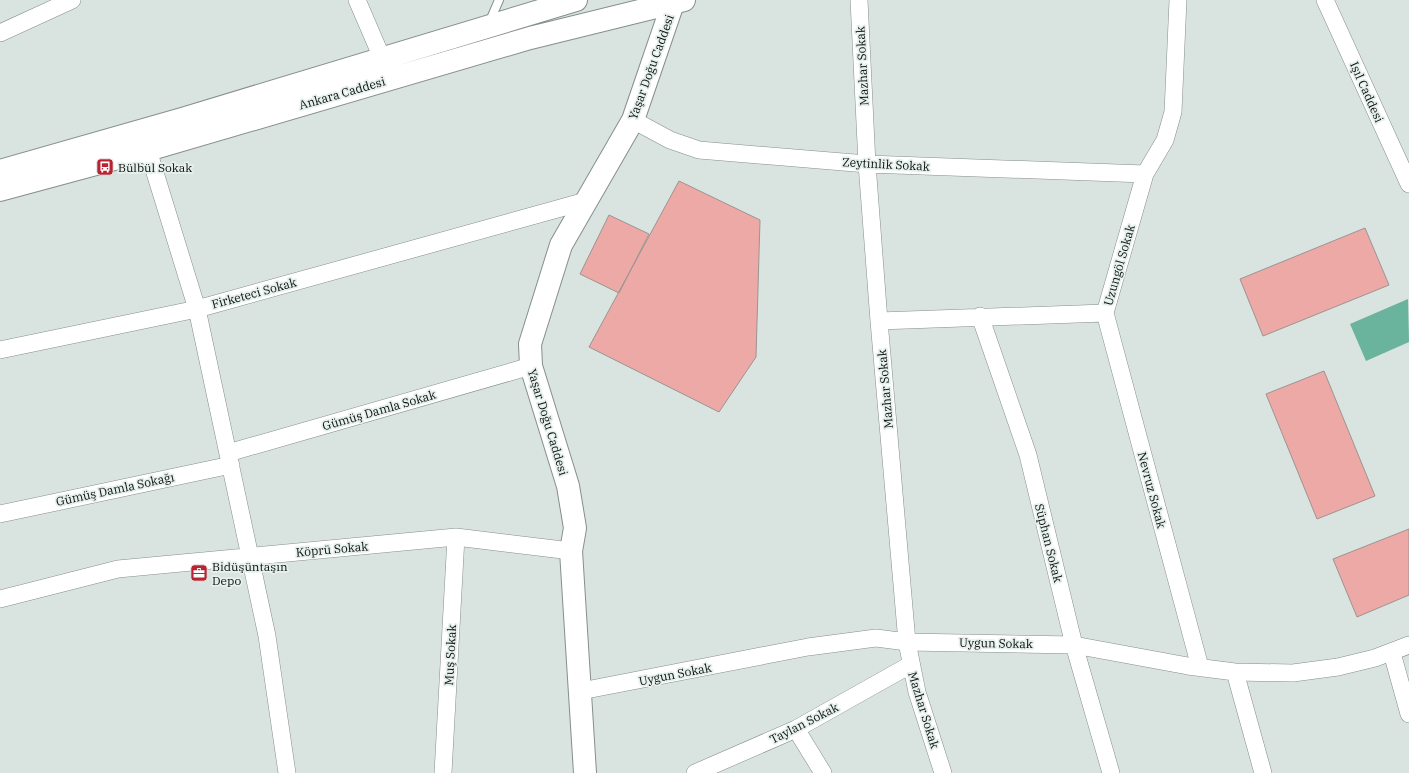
<svg xmlns="http://www.w3.org/2000/svg" width="1409" height="773" font-family="'IBM Plex Serif',serif">
<style>
.water{fill:#6ab39c}
.building{fill:#eda9a5;stroke:#9d9392}
.lines{fill:none;stroke-linecap:round;stroke-linejoin:round}
.lane-casing{stroke:#868f8c;stroke-width:10}
.street-casing{stroke:#868f8c;stroke-width:18}
.secondary-casing{stroke:#868f8c;stroke-width:24}
.primary-casing{stroke:#868f8c;stroke-width:24}
.lane{stroke:#fff;stroke-width:8}
.street{stroke:#fff;stroke-width:17}
.secondary{stroke:#fff;stroke-width:22}
.primary{stroke:#fff;stroke-width:22}
.labels{text-anchor:middle;dominant-baseline:central;stroke-width:3.5;stroke-linejoin:round;paint-order:stroke}
.street-label{font-size:12px;fill:#0c100e;stroke:#e6f0ec}
.poi-label{font-size:12px;fill:#0c100e;stroke:#e6f0ec;text-anchor:start}
</style>
<rect width="100%" height="100%" fill="#d9e3df"/>
<!-- water -->
<path class="water" d="M1408,299l1,43 -43,19 -16,-37z"/>
<!-- building -->
<path class="building" d="M679,181l81,39 -4,137 -37,55 -130,-65z
M609,215l40,19 -30,59 -39,-19z
M1365,228l24,57 -126,51 -23,-57z
M1324,371l51,125 -58,23 -51,-125z
M1409,529v66l-52,22 -24,-58z"/>
<g class="lines">
<defs>
<path id="lane" d="M489,23l10,-23"/>
<path id="street" d="M357,0l25,58
M859,0l8,164 12,157 28,321 10,50 26,81
M1325,0l84,184
M0,33l72,-33
M633,120l37,20 29,10 168,14 278,10
M1105,313l95,354
M980,316l48,139 46,190 37,128
M879,321l226,-8 40,-139 20,-34 8,-28 5,-112
M0,350l197,-41 -49,-159
M228,453l303,-87
M0,514l231,-49
M0,599l118,-30 338,-32 115,14
M1392,653l17,61
M1235,672l28,101
M581,691l227,-44 68,-9 31,4 167,3 114,21 47,6 58,1 45,-6 37,-9 34,-13
M796,729l27,44
M287,773l-20,-137 -70,-327 389,-108
M443,773l13,-236
M695,773l101,-44 114,-64"/>
<path id="secondary" d="M585,773l-14,-222 4,-23 -7,-42 -37,-120 -1,-22 31,-99 72,-125 40,-117v-3"/>
<path id="primary" d="M0,171l182,-52 394,-119
M0,190l148,-40 382,-112 154,-38"/>
</defs>
<!-- lane casing -->
<use href="#lane" class="lane-casing"/>
<!-- street casing -->
<use href="#street" class="street-casing"/>
<!-- secondary casing -->
<use href="#secondary" class="secondary-casing"/>
<!-- primary casing -->
<use href="#primary" class="primary-casing"/>
<!-- lane -->
<use href="#lane" class="lane"/>
<!-- street -->
<use href="#street" class="street"/>
<!-- secondary -->
<use href="#secondary" class="secondary"/>
<!-- primary -->
<use href="#primary" class="primary"/>
</g>
<!-- icons -->
<defs>
<symbol id="bus-square" viewBox="-11 -11 22 22"><rect x="-9" y="-9" width="18" height="18" rx="4" fill="#b62531" stroke="#e6f0ec"/><path d="M-5-6H5V4H4V6H2V4H-2V6H-4V4H-5ZM-3.5-4V0h7V-4ZM-3.5 1.2v1.5H-2V1.2ZM2 1.2v1.5H3.5V1.2Z" fill="#fff"/></symbol>
<symbol id="office-square" viewBox="-11 -11 22 22"><rect x="-9" y="-9" width="18" height="18" rx="4" fill="#b62531" stroke="#e6f0ec"/><path d="M-6-3h4V-5.5h4V-3h4V5H-6ZM-1-4.5V-3h2v-1.5ZM-6 0V1H6V0Z" fill="#fff"/></symbol>
</defs>
<g fill-rule="evenodd">
<use href="#bus-square" x="95" y="157" width="20" height="20"/>
<use href="#office-square" x="189" y="563" width="20" height="20"/>
</g>
<g class="labels">
<!-- street labels -->
<g class="street-label">
<text transform="translate(862 66) rotate(-93)">Mazhar Sokak</text>
<text transform="translate(651 67) rotate(-70)">Yaşar Doğu Caddesi</text>
<text transform="translate(1367 92) rotate(66)">Işıl Caddesi</text>
<text transform="translate(342 93) rotate(-16)">Ankara Caddesi</text>
<text transform="translate(886 164) rotate(3)">Zeytinlik Sokak</text>
<text transform="translate(1119 265) rotate(-74)">Uzungöl Sokak</text>
<text transform="translate(254 293) rotate(-15)">Firketeci Sokak</text>
<text transform="translate(885 389) rotate(-95)">Mazhar Sokak</text>
<text transform="translate(379 410) rotate(-16)">Gümüş Damla Sokak</text>
<text transform="translate(548 422) rotate(73)">Yaşar Doğu Caddesi</text>
<text transform="translate(115 489) rotate(-12)">Gümüş Damla Sokağı</text>
<text transform="translate(1152 490) rotate(75)">Nevruz Sokak</text>
<text transform="translate(1049 543) rotate(76)">Süphan Sokak</text>
<text transform="translate(332 549) rotate(-5)">Köprü Sokak</text>
<text transform="translate(996 643) rotate(1)">Uygun Sokak</text>
<text transform="translate(450 655) rotate(-87)">Muş Sokak</text>
<text transform="translate(675 674) rotate(-11)">Uygun Sokak</text>
<text transform="translate(924 710) rotate(73)">Mazhar Sokak</text>
<text transform="translate(804 723) rotate(-27)">Taylan Sokak</text>
</g>
<!-- poi labels -->
<g class="poi-label">
<text x="118" y="167">Bülbül Sokak</text>
<text x="212" y="566">Bidüşüntaşın<tspan x="212" dy="14">Depo</tspan></text>
</g>
</g>
</svg>
